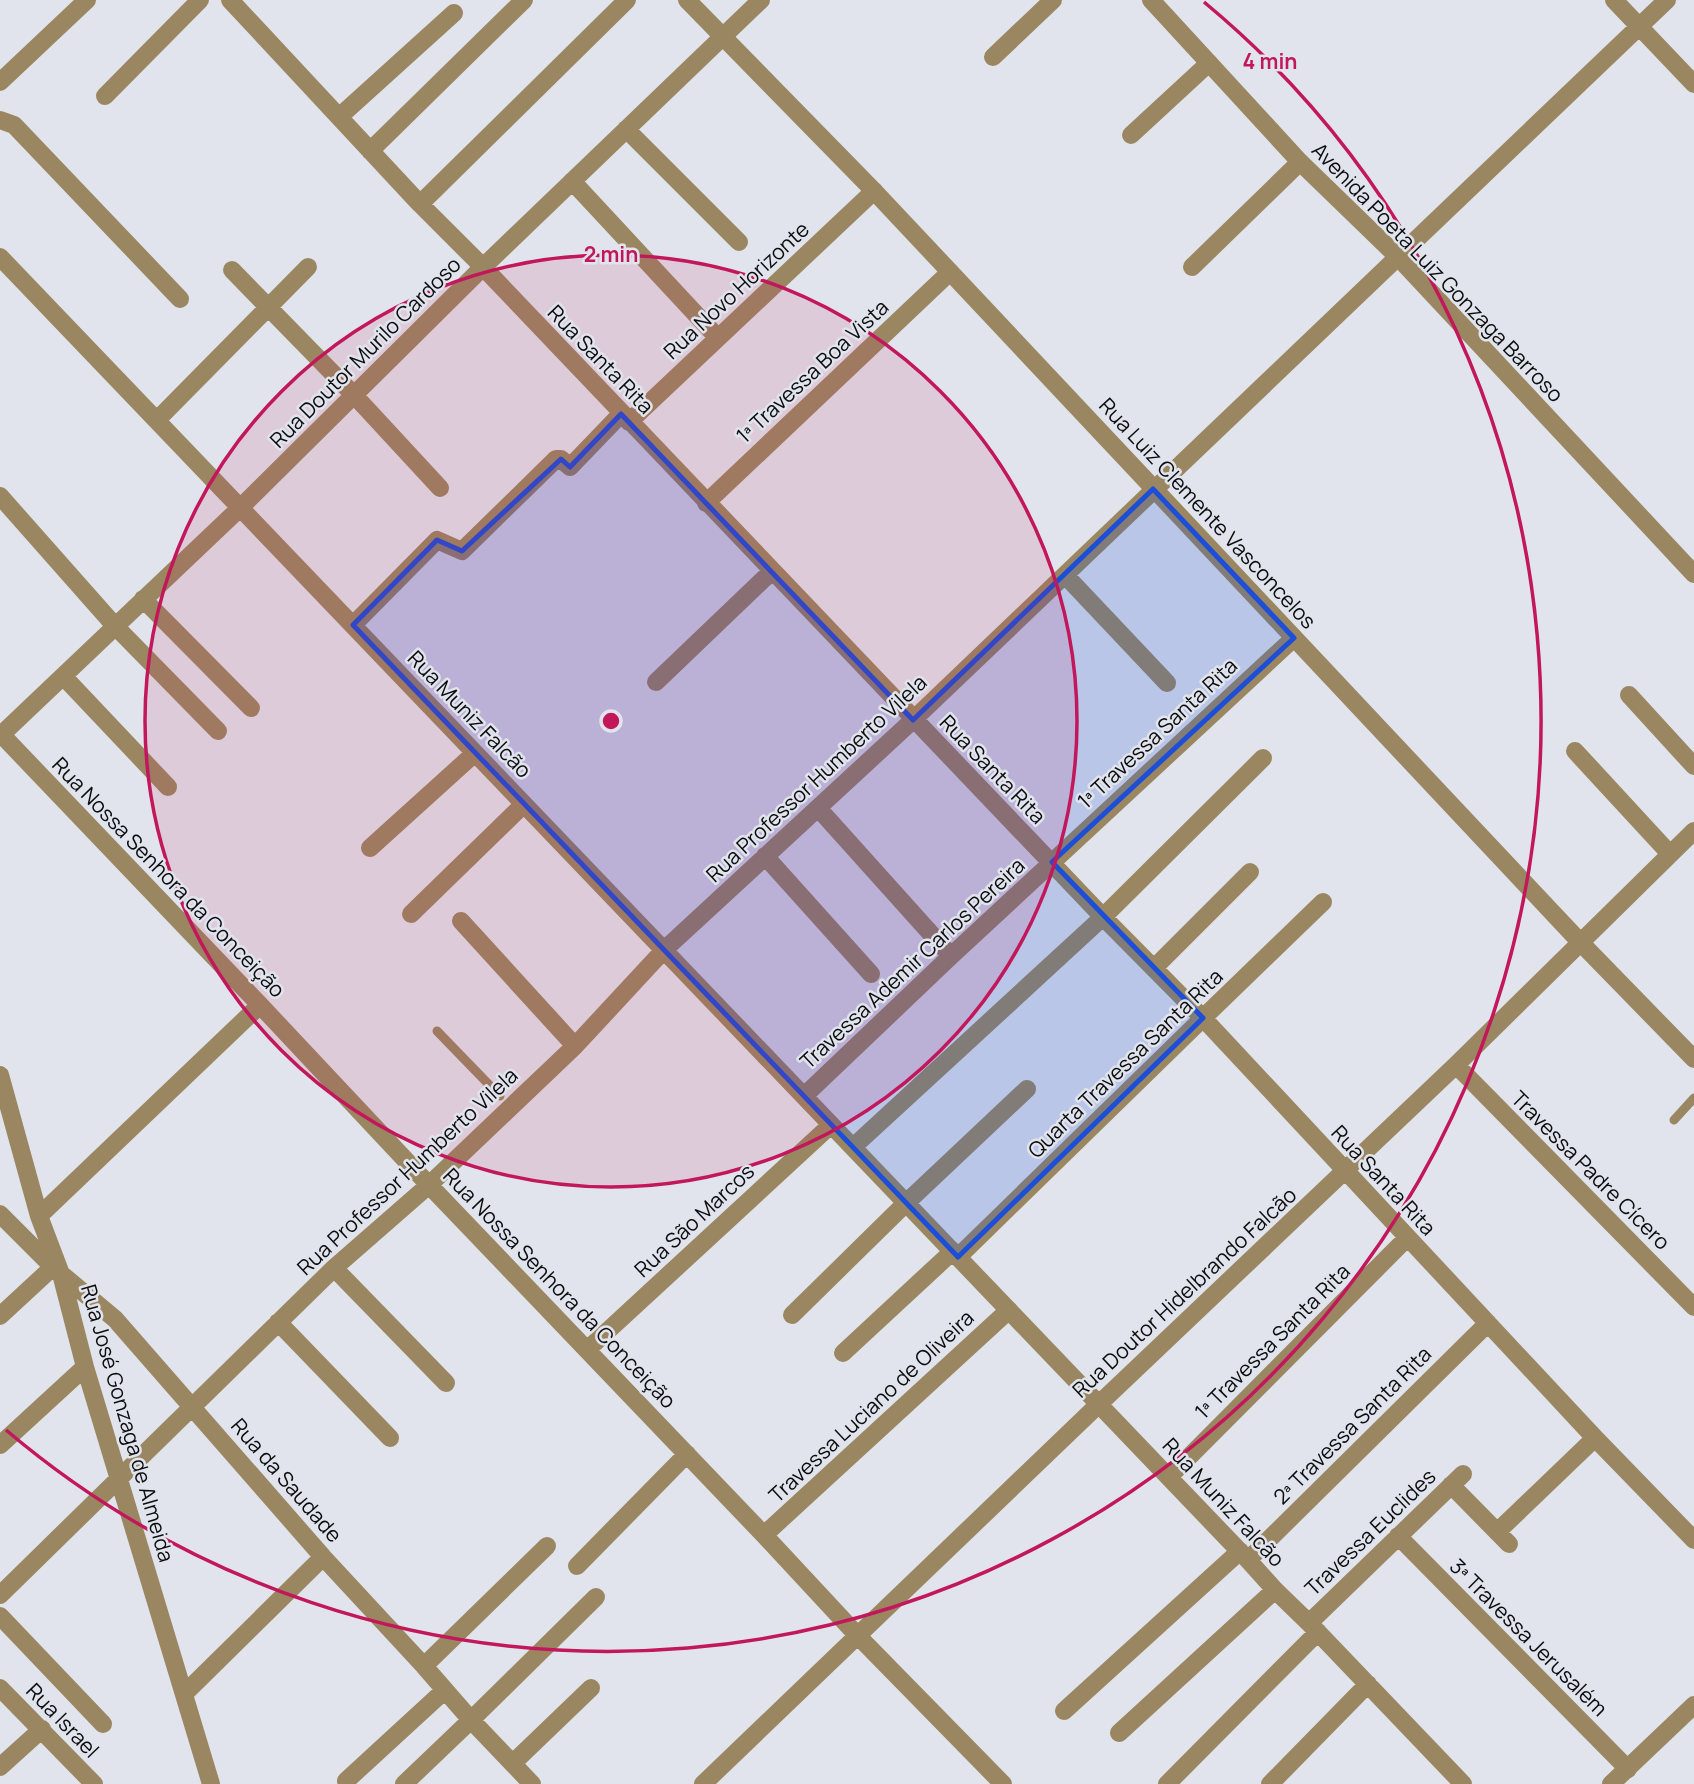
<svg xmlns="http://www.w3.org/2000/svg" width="1694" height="1784" font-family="Manrope,sans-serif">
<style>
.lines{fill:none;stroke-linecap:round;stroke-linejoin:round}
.service{stroke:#9a8761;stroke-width:9}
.minor{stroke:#9a8761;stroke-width:18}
.tertiary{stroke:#9a8761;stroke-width:18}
.marked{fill:#1d4ed8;fill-opacity:0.2;stroke:#1d4ed8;stroke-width:5;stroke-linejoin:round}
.ring{fill:none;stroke:#c2185b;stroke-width:3.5}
.labels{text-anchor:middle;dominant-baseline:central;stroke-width:5;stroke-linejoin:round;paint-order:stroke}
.street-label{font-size:21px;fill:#0b0c0e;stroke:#e1e4ec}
.centre{fill:#c2185b;stroke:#e1e4ec;stroke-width:3.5}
.ring-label{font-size:21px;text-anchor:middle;font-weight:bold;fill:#c2185b;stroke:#e1e4ec;stroke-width:5;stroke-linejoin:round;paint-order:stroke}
</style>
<rect width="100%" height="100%" fill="#e1e4ec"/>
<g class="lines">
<!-- service -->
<path class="service" d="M437,1031l63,65
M1674,1120l20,-22"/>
<!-- minor -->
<path class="minor" d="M230,0l190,204 63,63 620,650 100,101 392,420 99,102
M1614,0l80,84
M993,57l60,-57
M0,82l87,-82
M105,96l95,-96
M339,117l115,-104
M0,120l14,5 166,174
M626,129l113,113
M1131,135l78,-72
M370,151l154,-151
M572,181l146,157
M420,204l207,-204
M0,257l1248,1303 27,30 34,33 154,161
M1192,267l108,-105
M232,270l122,125 86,93
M157,420l151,-153
M629,422l245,-231
M0,496l115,130 103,105
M706,503l244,-231
M1065,575l102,108
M143,599l108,109
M353,625l84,-85 25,11 94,-92h5l9,8 51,-53
M63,676l105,111
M656,682l116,-111
M1629,695l65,71
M0,733l260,272 169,180 335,350 93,100 146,149
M0,736l240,-228 243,-241 278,-267
M1575,751l95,103
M818,808l133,148
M370,848l105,-95
M765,856l106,118
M411,914l113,-110
M461,921l114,125
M1154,968l96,-96
M1456,1065l238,242
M0,1075l39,141 22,58 24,93 126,417
M804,1096l147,-140 343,-318
M853,1147l250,-230 160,-159
M0,1214l53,53 62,52 208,238 101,109 47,54 61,64
M39,1216l221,-211
M958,1257l245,-239 120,-116
M334,1268l112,115
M792,1315l114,-112 121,-114
M0,1316l53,-49
M278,1322l112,116
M588,1349l243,-224
M843,1353l110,-102
M0,1445l85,-78
M1169,1477l238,-239
M1451,1485l58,59
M1497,1532l98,-94
M764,1535l245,-225
M1398,1536l230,233
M1248,1560l240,-237
M577,1566l110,-112
M0,1595l334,-327 95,-83 146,-139 89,-96 249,-230 754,-720
M0,1616l103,108
M1309,1623l154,-149
M424,1666l123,-120
M0,1688l94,96
M184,1694l139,-137
M1064,1711l176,-160
M1119,1733l156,-143
M513,1763l78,-75
M0,1767l42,-38
M346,1781l99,-91
M404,1784l67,-64 125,-123
M703,1784l396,-380 357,-339 238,-234
M1167,1784l151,-152
M1270,1784l98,-100"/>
<!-- tertiary -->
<path class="tertiary" d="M687,0l187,191 707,752 113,116
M1151,0l149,162 98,95 296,317
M1611,1784l83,-79"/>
</g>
<!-- marked area -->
<path class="marked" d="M621,414l292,306 240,-231 141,149 -242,224 151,156 -245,239 -605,-632 84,-85 25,11 99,-92 9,8z"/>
<!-- distance rings -->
<circle cx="611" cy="721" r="466" fill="#c2185b" fill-opacity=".12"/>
<g class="ring">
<circle cx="611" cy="721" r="466"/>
<path d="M1204 2A932 932 0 1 1 6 1430"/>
</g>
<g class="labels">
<!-- street labels -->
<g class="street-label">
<text transform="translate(1438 272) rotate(46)">Avenida Poeta Luiz Gonzaga Barroso</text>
<text transform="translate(736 290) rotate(-43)">Rua Novo Horizonte</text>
<text transform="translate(365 352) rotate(-45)">Rua Doutor Murilo Cardoso</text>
<text transform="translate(601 359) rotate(46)">Rua Santa Rita</text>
<text transform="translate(812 371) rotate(-43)">1ª Travessa Boa Vista</text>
<text transform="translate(1208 513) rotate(47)">Rua Luiz Clemente Vasconcelos</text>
<text transform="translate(470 714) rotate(46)">Rua Muniz Falcão</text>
<text transform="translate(1157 733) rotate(-43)">1ª Travessa Santa Rita</text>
<text transform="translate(993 769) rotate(46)">Rua Santa Rita</text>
<text transform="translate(816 778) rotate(-43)">Rua Professor Humberto Vilela</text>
<text transform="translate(169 877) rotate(46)">Rua Nossa Senhora da Conceição</text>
<text transform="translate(912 963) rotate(-43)">Travessa Ademir Carlos Pereira</text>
<text transform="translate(1125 1063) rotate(-44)">Quarta Travessa Santa Rita</text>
<text transform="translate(1591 1170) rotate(45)">Travessa Padre Cícero</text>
<text transform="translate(407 1171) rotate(-43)">Rua Professor Humberto Vilela</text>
<text transform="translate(1384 1180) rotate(47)">Rua Santa Rita</text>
<text transform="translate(694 1220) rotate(-43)">Rua São Marcos</text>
<text transform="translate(560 1288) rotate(46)">Rua Nossa Senhora da Conceição</text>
<text transform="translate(1184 1292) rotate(-43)">Rua Doutor Hidelbrando Falcão</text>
<text transform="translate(1272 1341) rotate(-45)">1ª Travessa Santa Rita</text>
<text transform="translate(871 1406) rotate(-43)">Travessa Luciano de Oliveira</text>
<text transform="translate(128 1423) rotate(74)">Rua José Gonzaga de Almeida</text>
<text transform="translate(1352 1425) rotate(-45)">2ª Travessa Santa Rita</text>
<text transform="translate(287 1480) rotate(49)">Rua da Saudade</text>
<text transform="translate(1224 1502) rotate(47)">Rua Muniz Falcão</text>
<text transform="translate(1370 1532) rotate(-44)">Travessa Euclides</text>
<text transform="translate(1529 1637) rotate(45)">3ª Travessa Jerusalém</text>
<text transform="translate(63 1720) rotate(46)">Rua Israel</text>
</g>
</g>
<circle cx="611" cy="721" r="10" class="centre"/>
<g class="ring-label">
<text x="1270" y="69">4 min</text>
<text x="611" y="262">2 min</text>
</g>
</svg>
